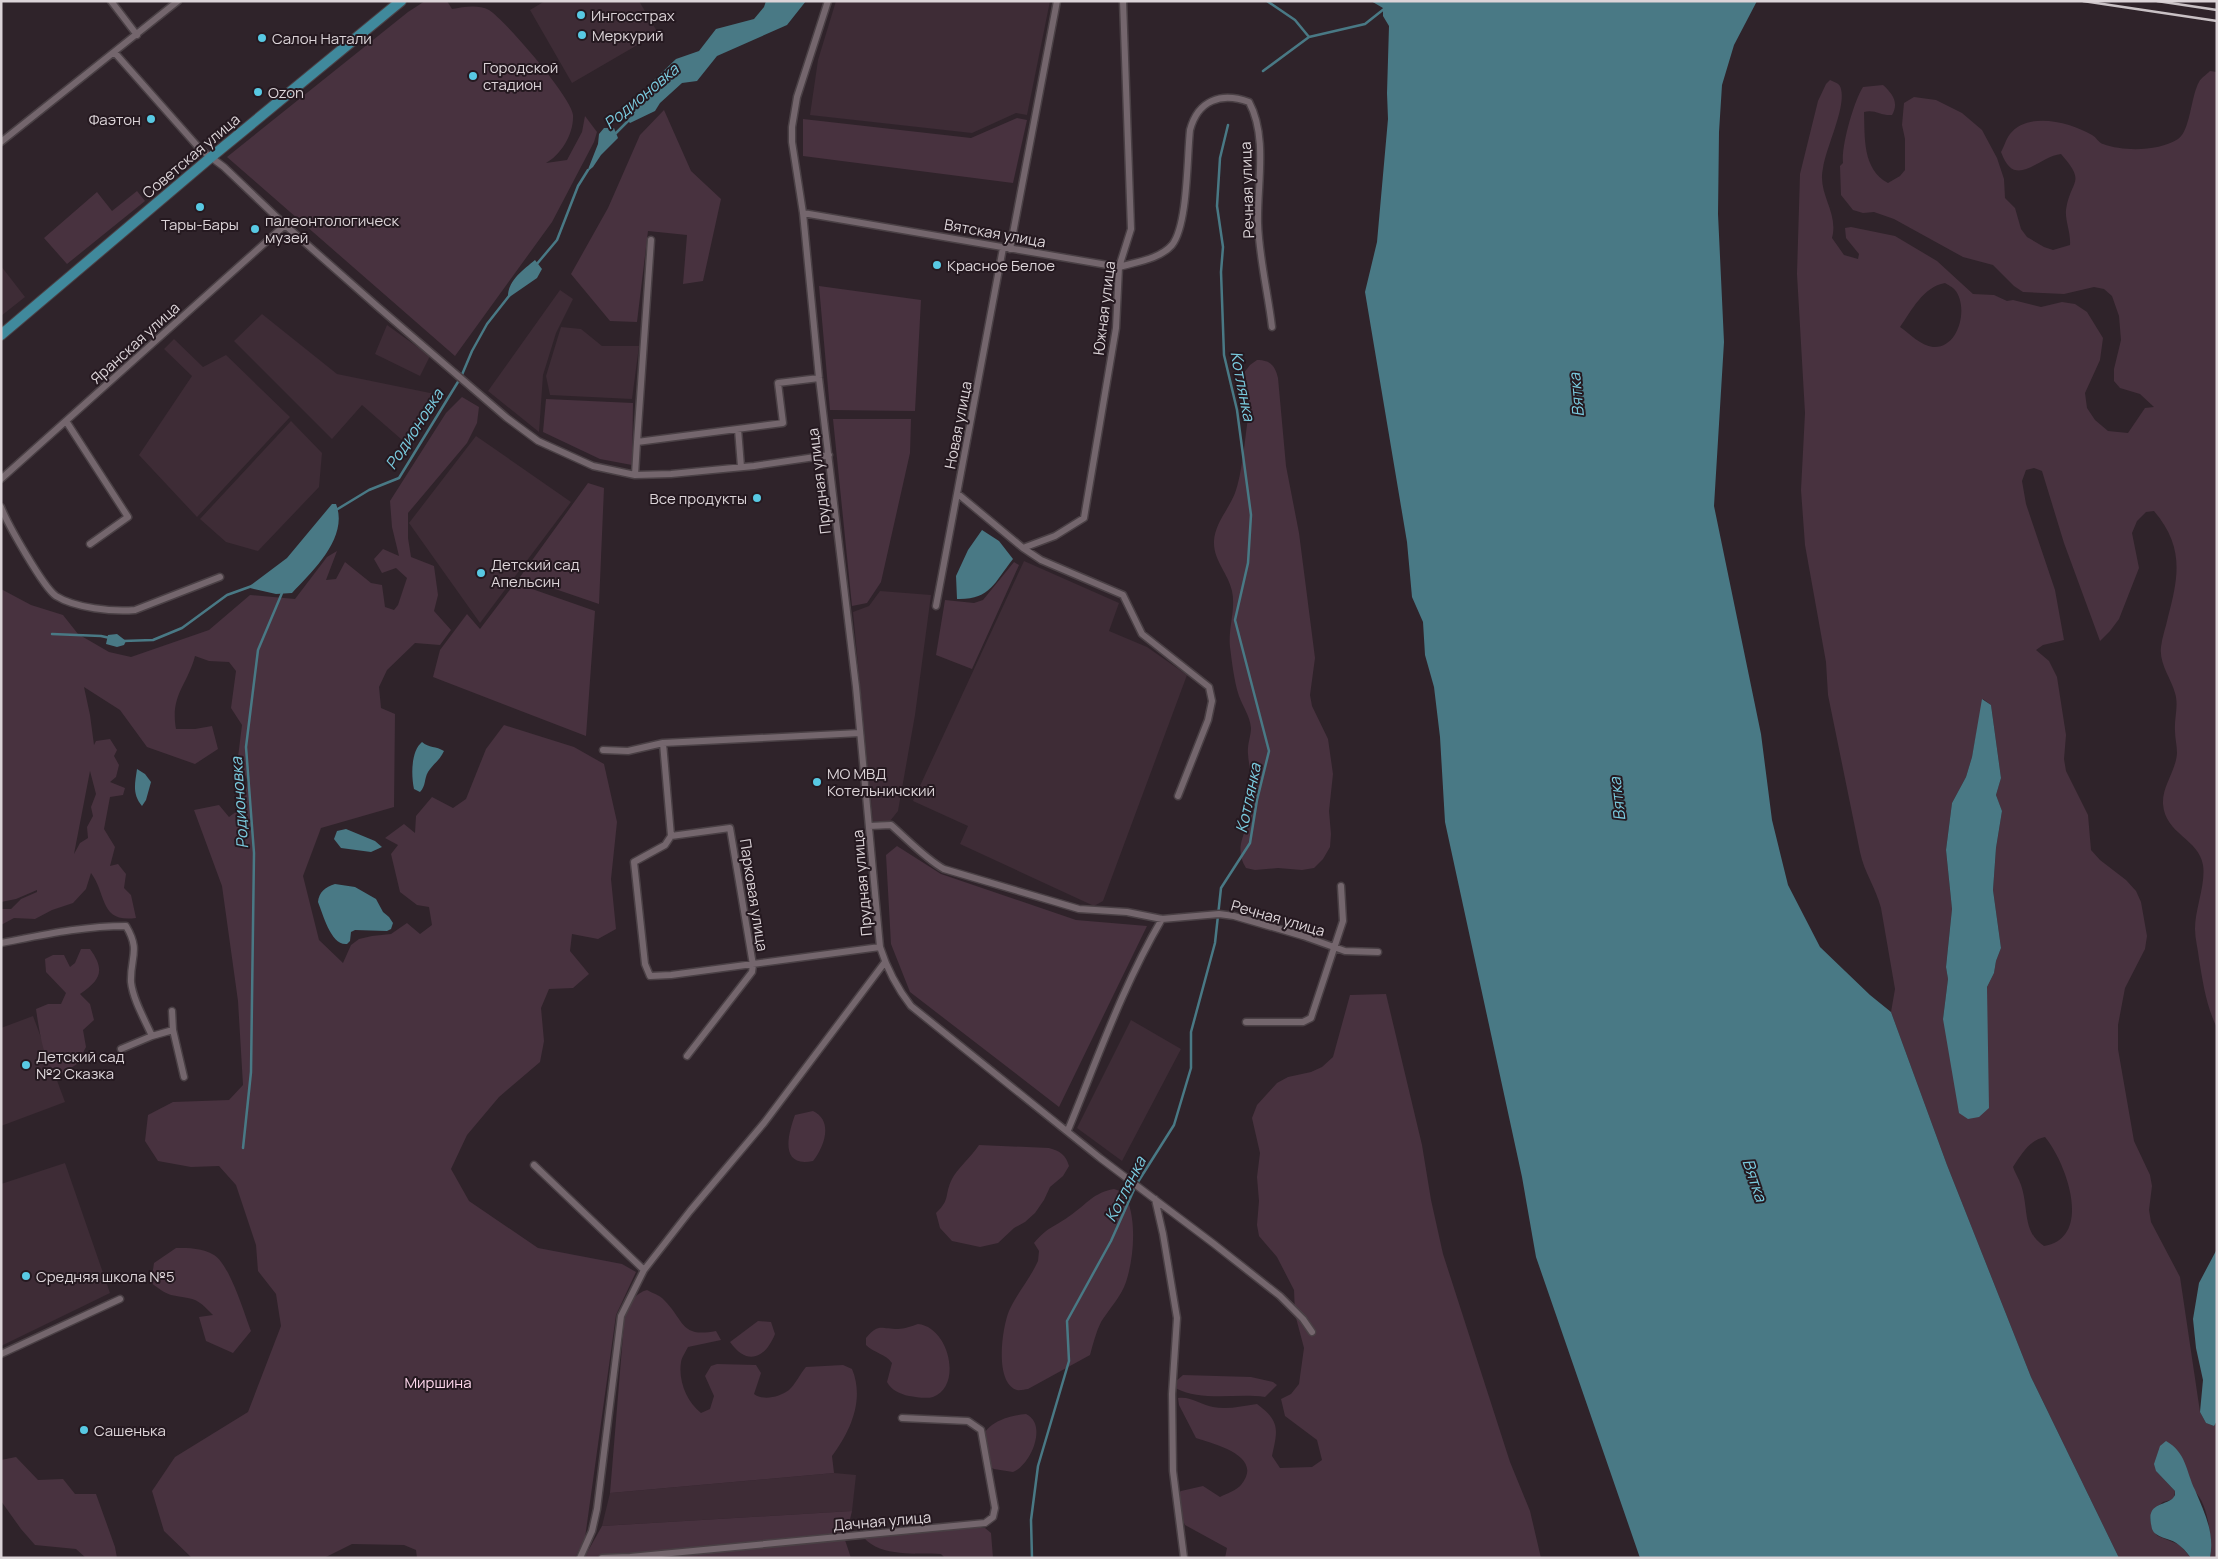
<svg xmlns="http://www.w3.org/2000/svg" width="2218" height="1559" font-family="Manrope,sans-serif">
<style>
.built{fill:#3e2c36}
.green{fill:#48323f;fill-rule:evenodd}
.water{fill:#497985}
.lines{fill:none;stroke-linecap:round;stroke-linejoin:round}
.stream{stroke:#497985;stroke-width:2.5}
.minor-casing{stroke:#4a4045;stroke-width:9}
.primary-casing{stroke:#4a4045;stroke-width:12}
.minor{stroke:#74666d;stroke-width:6}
.primary{stroke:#40899c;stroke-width:10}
.rail{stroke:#c9c1c5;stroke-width:2.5}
.poi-dot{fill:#58c9e3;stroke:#251920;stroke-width:2}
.labels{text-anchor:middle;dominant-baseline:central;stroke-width:4;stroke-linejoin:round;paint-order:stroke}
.poi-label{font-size:15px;fill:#dcd4d8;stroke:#251920;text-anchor:start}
.street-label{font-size:15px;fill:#dcd4d8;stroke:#251920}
.park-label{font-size:15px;fill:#fed7ec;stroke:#251920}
.water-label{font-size:16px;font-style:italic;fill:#7bcde1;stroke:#251920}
</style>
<rect width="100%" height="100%" fill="#2f232a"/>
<!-- built -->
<path class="built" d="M545,1h94l19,32 -86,50 -42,-73z
M836,1h214l-23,114 -11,-2 -44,20 -162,-18 8,-55z
M1,266l24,31 -24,19z
M560,290l13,9 -17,34 -13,42 -4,57 -51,-41z
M262,314l75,60 98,20 -26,52 -47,-41 -30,34 -98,-98z
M387,325l43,31 -10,20 -45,-22z
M561,327l20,2 21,17h37l-7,53 -82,-4 -4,-19z
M174,339l29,28 23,-12 64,62 -93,100 -58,-62 53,-79 -28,-27z
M291,421l31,32 -3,34 -61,64 -32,-9 -26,-23z
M476,436l95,66 -91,121 -71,-100z
M1024,561l95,42 -10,28 38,16 40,28 -84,226 -9,5 -134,-62 8,-18 -55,-25z
M880,591l51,4 -16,120 -17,96 -8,10h-17l-20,-209 16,-6z
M33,1016l32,86 -64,24v-98z
M1131,1020l50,29 -59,112 -45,-33z
M65,1163l45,130 -109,53v-162z
M834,1473l22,2 -4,36 -250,15 8,-33z"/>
<!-- green -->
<path class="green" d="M425,1h22l5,8c11,-2 26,-5 37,1 16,10 83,88 84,105 1,19 -12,40 -27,48l21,-3 15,-28 3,-16 12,16 -3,10 -42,80 -97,134 -228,-199 181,-145z
M2210,71l7,1v956c-11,-23 -14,-45 -18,-69 -1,-10 -4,-20 -4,-30 0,-20 11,-45 8,-64 -4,-26 -38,-31 -40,-61 -1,-18 13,-33 14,-51 0,-7 -2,-15 -2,-22 -1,-13 4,-25 0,-38 -4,-15 -16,-29 -14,-46 1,-10 5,-20 7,-30 11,-41 16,-71 -14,-106l-8,1 -9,9 -5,12 7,35 -20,51 -9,12 -10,10 -36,-98 -22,-72 -8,-3 -8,2 -4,11 4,23 29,86 9,50 -21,5 -7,5 13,11 8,16 9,58 -2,24 2,12 22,44 3,35 9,10 26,20 10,11 5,11 6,34 -2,13 -20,39 -7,37v24l16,92 16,34 2,11 -3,24 2,12 29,55 20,135 6,11 8,3 3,-5v137h-7c3,-16 -2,-56 -16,-67 -10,-8 -26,-13 -38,-20l19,20 -1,8 -11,3 -11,10 -2,7 3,12 5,5 22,9 11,13h-72l-88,-181 -84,-212 -56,-153 4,-23 -14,-81c-5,-20 -17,-36 -21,-56l-32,-157 -2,-33 -21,-117 -4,-55 4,-77 -8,-139 3,-100 18,-73 8,-17 4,-4c4,2 10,3 11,9 5,19 -15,58 -18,79 -6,26 16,44 9,70l12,17 14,4 1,-5 -13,-16 -1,-10 6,-1 44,9 42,25 36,33 21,1 13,6 6,-1 28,7 21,-5 13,2 12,8 16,26 -3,22 -15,33 2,15 8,12 13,11 20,2 17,-25 9,-1 -14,-13 -20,-6 -6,-7v-12l7,-29 -2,-24 -7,-20 -8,-7 -10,-2 -30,7 -41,-2 -9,-6 -21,-21 -30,-8 -69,-38 -20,-7 -11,1 -10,-3 -12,-15 -1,-29 3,-3c-2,-17 11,-62 20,-76l20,-2c10,9 16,18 9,30 -11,1 -17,-6 -28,-3 1,25 -2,57 24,71l12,-7 5,-6v-31l-3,-14 2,-22 10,-6 22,3 26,13 20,17 15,28 7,21 1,19 10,10 6,21 6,8 17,10 9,3 17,-5c1,-12 -5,-24 -4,-35 5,-32 21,-26 -5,-56 -24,3 -46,37 -60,-2 3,-5 5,-13 9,-18 18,-23 60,-12 82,1 4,2 7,8 11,9 22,8 56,7 75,-5 12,-7 13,-43 21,-57 2,-4 7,-7 11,-11zM1945,283c3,2 8,4 10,7 14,17 4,59 -22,57 -12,-1 -24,-14 -33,-20 12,-17 23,-40 45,-44zM1983,699l8,6 10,73 -5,17 6,16 -6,37 -3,42 8,58 -5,13 -2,12 -7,14v24l-44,8 5,-40 -2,-12 6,-58 -6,-59 6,-47 14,-26 6,-20zM2045,1137c21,25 49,101 -1,109 -22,-14 -15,-38 -23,-61 -2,-6 -6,-12 -8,-18 8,-12 16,-27 32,-30z
M664,110l27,61 30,28 -18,82 -20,3 4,-49 -39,-4 -11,91 -27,-1 -39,-47 37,-66 32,-73z
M1017,118l10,2 -14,63 -210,-27v-37l168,19z
M137,191l8,10 -78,63 -23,-26 53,-46 15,19z
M819,286l102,14 -6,111 -85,-1z
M1257,360c13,0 18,5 21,18l8,88 13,67 16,125 -5,37 2,11 16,33 5,35 -4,37 2,23 -1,13 -7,12 -9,9 -12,2 -24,-2 -23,2 -9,-2c-16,-25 8,-44 8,-69 0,-15 -5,-30 -6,-45 -1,-9 3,-18 3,-26 -1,-12 -8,-21 -12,-32 -5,-15 -7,-34 -9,-49 -2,-19 6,-38 2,-56 -4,-18 -19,-31 -18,-50 1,-18 15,-32 21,-48 7,-18 10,-55 13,-75 2,-14 0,-28 -8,-40l10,-13z
M462,397l17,10 -2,16 -10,20 -59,70v25l3,19 23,9 4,29 -4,16 17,19 -11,15 -25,-2 -28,27 -8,17 2,21 14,6 -1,93 -73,21 -18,48 16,64 24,23 8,-18 8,-6 13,-3 19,-2 16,-11 13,11 12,-9 -3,-18 -12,-2 -17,-13 -9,-38 7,-9 -13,-7 19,-14 11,9 1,-17 16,-19 21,11 13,-9 20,-50 18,-24 70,22 30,17 13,58 -6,57 5,50 -18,10 -26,-5 -2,17 19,23 -16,14 -24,1 -8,19 3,33 -4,21 -41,35 -32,38 -16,34 18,32 69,47 84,16 14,8 -20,43 -31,223 -10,20h-158l-1,-8 -12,-5 -52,-1 -28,14h-132l-28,-27 -12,-40 23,-34 73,-45 33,-86 -5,-32 -18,-23 -2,-26 -20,-60 -17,-19 -28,1 -33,-6 -13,-20 3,-26 25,-13 56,-2 14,-15 -5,-84 -16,-115 -28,-76 25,-5 10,12 12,-9 7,-26 -10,-25 4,-32 -11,-17 5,-37 -7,-9 -20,-1 -14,-5c-8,30 -25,39 -19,73h19l17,-3 6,23 -23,15 -48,-17 -27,-37 -36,-23 6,28 4,30 2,-4 14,-2 7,11 -3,6 5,9 -3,12 -6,5 15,6 -2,7 -13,2 -6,32 11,18 -5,19 8,-2 8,10 -2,14 7,7 5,23c-37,5 -29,-24 -45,-45l-5,16 -13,14 -21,7 -17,9 -21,-1 -13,7v-16h10l10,-10 16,-7v-2l-21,9 -15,3v-313l30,16 32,10 15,19 31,18 22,5 78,-27 41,-35 45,4 32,-42 10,-6 -11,29 10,-1 9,-17 26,21 11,2 3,22 9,3 4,-5 9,-27 -11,-10 -14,5 -8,-14 9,-10 16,7 -7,-29 -2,-26 56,-88zM90,771l6,23 -5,13 2,9 -6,11 1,11 -8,5 -6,11z
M546,399l87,4 -1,62 -32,-6 -57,-27z
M833,419h78l-1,34 -29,129 -14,21 -15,3z
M588,483l16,5 -5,116 -79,-27z
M1014,562l5,3 -47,104 -36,-14 9,-55 29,3 9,-3z
M515,583l80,28 -9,125 -153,-59 7,-27 27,-36 13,15z
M897,846l44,28 135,46 71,6 -88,181 -149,-115 -19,-48 -5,-89z
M81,949h9c16,22 10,31 -10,45l10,10 4,16 -11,10 3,17 -9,17 -14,9c-3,-1 -9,-3 -11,-5 -9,-10 -14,-45 -16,-59l12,-5h13l5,-11 -20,-21 -1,-13 8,-4h11l6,12 5,-4z
M1386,994l36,151 9,55 12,54 67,208 20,49 11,47h-316l2,-10 -42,-23 -10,-21 -1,-8 7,-5 22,-5 17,11c6,-3 17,-7 21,-12 24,-29 -27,-41 -45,-47l-17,-33 -1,-7c13,-2 23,7 35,9 14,3 30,-1 44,-3 23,17 21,25 15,52l8,12 32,-1 10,-7 -5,-20 -32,-24 -4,-17 10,-5 8,-10 5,-36 -9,-34 -1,-24 -17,-33 -18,-21 -2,-11 2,-24 -2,-24 3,-24 -8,-35 5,-13 20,-22 11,-6 23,-5 11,-5 11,-10 17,-62z
M813,1111c21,10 11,36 0,50 -34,7 -25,-27 -18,-46z
M979,1145l70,3c11,3 17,7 20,18l-6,10 -13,11 -6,13 -9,13 -10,9 -11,6 -16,15 -18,4 -28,-6 -12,-13 -4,-15c15,-14 8,-18 16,-34 4,-9 20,-23 27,-34z
M1114,1189l9,3c15,22 11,66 3,90 -5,15 -17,27 -25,40 -5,10 -8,22 -11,33l-62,34c-3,0 -8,2 -11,1 -23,-7 -15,-62 -8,-79 8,-18 21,-32 29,-50l1,-10 -5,-8c14,-17 21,-16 37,-28 17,-12 22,-22 43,-26z
M176,1248c13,0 27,0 38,7 16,10 30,58 37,76l-18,22 -27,-12 -7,-24 14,-2c-18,-19 -18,-15 -42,-20 -7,-2 -14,-8 -20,-12l3,-20z
M647,1290c5,3 13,5 17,10 21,21 16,38 52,31l5,9 -33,7c-2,4 -6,10 -7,15 -3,19 6,40 20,51l9,-4 4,-13 -9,-20 6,-10 6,-2 39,1 5,8 -7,21c9,7 26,3 35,-4 6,-5 11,-16 17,-23l37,-2 9,4c13,31 -2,63 -20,87l2,17 -224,20 15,-182c6,-10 11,-18 22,-21z
M758,1321l13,1 4,12c-10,25 -28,32 -45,8z
M918,1324c31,3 45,62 15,73 -7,2 -17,0 -24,-1 -9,-2 -18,-6 -22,-14l5,-19c-6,-9 -18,-10 -26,-18v-7c13,-15 14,-9 32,-9 6,0 14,-3 20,-5z
M1183,1375l68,2 22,5 4,3 -12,12c-29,-4 -63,5 -90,-9v-6z
M1026,1414c22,10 5,51 -13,58l-19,-3c-7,-4 -12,-10 -13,-18 -4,-25 23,-35 45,-37z
M16,1457l22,23 25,-1 12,15h21l19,53 2,11h-31l-10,-9 -41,-4 -14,-16 -20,-28v-41z
M852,1511l-7,29 6,18h-267l18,-32z
M974,1528h11l6,5 2,25h-48l-4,-4c-24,-1 -60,3 -77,-16z"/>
<!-- water -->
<path class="water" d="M766,1h40l-19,24 -70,31 -20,25 -15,2 -22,20 -5,8 -25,12 -2,-2 24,-39 24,-23 23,-8 17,-22 38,-10 10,-12z
M1371,1h386l-23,44 -12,40 -3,47 -1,82 6,128 -10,164 47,228 11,86 16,65 32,62 50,48 21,17 56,153 84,212 88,181h-479l-104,-301 -14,-80 -77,-355 -5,-85 -6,-50 -9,-32 -2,-33 -11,-25 -5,-55 -42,-250 12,-50 11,-123 -1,-26 2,-67 -6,-10v-8z
M604,128h10l4,10 -17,17 -8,12 -6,5 11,-28 1,-10z
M535,260l7,9 -5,9 -29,20c-1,-17 15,-28 27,-38z
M332,504h4c13,33 -23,67 -44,89l-16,1 -26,-6 1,-3 36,-27z
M982,530l17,11 14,18c-19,24 -23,41 -56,40l-1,-23 12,-26z
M117,634l9,7 -2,4 -7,2 -11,-3 2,-9z
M1982,699l9,6 10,73 -5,17 6,16 -6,37 -3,42 8,58 -5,13 -2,12 -7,14 2,121 -10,9 -11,2 -9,-6 -16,-94 5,-40 -2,-12 6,-58 -6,-59 6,-47 14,-26 6,-20z
M422,742c7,6 14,4 22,9 -4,9 -11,13 -16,21 -4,7 -2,14 -8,20l-6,-3c-3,-14 -3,-38 8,-47z
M137,769l8,5 6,8 -5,18 -4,6c-10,-12 -7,-22 -5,-37z
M346,829l29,12 7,6 -11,5 -30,-4 -7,-9 3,-8z
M335,884l20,3 21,12 7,13 6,5 4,6 -2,6 -4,2 -32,-1 -4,2 -1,9 -3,3c-16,2 -24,-30 -29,-42 1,-10 7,-15 17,-18z
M2217,1249v172l-3,5 -8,-3 -6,-11 3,-32 -7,-32 -3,-29 6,-36z
M2166,1441c20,11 20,30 29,49 9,22 20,42 15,68h-19c-6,-8 -12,-15 -21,-18 -5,-2 -10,-3 -14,-6 -4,-3 -4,-5 -5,-10 -5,-24 19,-17 24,-29v-4l-19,-20 -2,-7 6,-18z"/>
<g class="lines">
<!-- stream -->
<path class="stream" d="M1267,1l28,19 14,17
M1263,71l46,-34 56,-13 19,-15
M616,133l14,-14
M536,265l21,-25 21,-54 10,-16
M336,510l33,-20 30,-12 62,-101 11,-26 15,-27 22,-28
M52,634l49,2 9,2
M123,641l30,-1 29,-12 45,-33 25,-9
M243,1148l8,-76 3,-219 -8,-106 12,-97 24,-57
M1032,1558l-1,-38 7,-54 31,-105 -2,-40 44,-80 25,-56 38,-60 17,-57v-36l24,-89 6,-55 29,-45 7,-43 12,-49 -34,-131 13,-57 3,-48 -14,-105 -13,-55 -3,-83 2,-25 -6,-41 3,-48 8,-33"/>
<defs>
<path id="minor" d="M111,1l26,34
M828,1l-31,96 -5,30v15l11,71 16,165 37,309 24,260c7,22 17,41 31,59l189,152 114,86 66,52 23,23 9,13
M115,53l85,96 24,18 61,58 93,82 129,111 31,23 55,25 42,9 36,-1 83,-8 75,-11
M1,142l177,-141
M803,213l316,54c17,-5 41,-8 53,-22 16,-20 15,-88 18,-115 8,-30 31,-38 59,-28 19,35 8,83 9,121 1,34 10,70 14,104
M1010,249l47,-248
M66,421l62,96 -38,27
M738,429l3,38
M637,442l14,-202
M635,475l2,-33 146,-19 -5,-40 41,-5
M1,479l284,-254
M958,494l65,54 32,-12 29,-18 32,-190 3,-61 12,-38 -8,-228
M1,507c6,16 42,80 55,89 19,12 57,16 79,14l85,-33
M1023,548l18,12 82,35 19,39 67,53 3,14 -4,19 -30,76
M936,606l67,-358
M663,743l8,93 -6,9 -31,17 11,102 5,12 21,-1 209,-28
M603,750l25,1 35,-8 197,-10
M869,826l22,-1c16,14 36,35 53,44l135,40 48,3 35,7 57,-5 15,2 69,20 42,15 33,1
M671,836l59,-8 23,137 -1,7 -65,84
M1,943c42,-8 82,-17 125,-17 15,25 4,31 5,56 2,18 14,38 21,54l-31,13
M172,1011l1,19 11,47
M1246,1022h57l8,-4 32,-97 -2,-35
M152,1036l21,-6
M1068,1130c29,-70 55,-145 94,-211
M534,1165l110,105
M1155,1199l8,35 14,84 -5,76 1,77 11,87
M1,1354l119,-55
M580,1558l12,-27 5,-22 24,-193 23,-46 46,-59 74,-88 121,-161
M602,1558l28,-1 355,-34 8,-6 2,-9 -14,-78 -13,-9 -66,-3"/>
<path id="primary" d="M1,335l209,-177 191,-157"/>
</defs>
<!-- minor casing -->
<use href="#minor" class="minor-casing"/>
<!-- primary casing -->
<use href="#primary" class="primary-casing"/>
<!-- minor -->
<use href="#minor" class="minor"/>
<!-- primary -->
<use href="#primary" class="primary"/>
<!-- rail -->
<path class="rail" d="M2083,1l134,20
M2157,1l60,9"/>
</g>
<!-- markers -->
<g class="poi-dot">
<circle cx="581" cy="15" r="5"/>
<circle cx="582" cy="35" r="5"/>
<circle cx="262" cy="38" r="5"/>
<circle cx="473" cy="76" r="5"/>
<circle cx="258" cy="92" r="5"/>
<circle cx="151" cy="119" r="5"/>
<circle cx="200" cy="207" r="5"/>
<circle cx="255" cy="229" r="5"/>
<circle cx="937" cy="265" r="5"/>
<circle cx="757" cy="498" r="5"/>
<circle cx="481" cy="573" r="5"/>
<circle cx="817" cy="782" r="5"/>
<circle cx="26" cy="1065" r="5"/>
<circle cx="26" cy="1276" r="5"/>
<circle cx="84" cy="1430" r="5"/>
</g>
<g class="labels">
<!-- poi labels -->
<g class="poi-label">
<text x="591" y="15">Ингосстрах</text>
<text x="592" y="35">Меркурий</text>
<text x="272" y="38">Салон Натали</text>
<text x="483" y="67">Городской<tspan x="483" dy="17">стадион</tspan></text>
<text x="268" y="92">Ozon</text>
<text x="141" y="119" text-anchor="end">Фаэтон</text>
<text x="265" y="220">палеонтологическ<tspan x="265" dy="17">музей</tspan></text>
<text x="200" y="224" text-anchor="middle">Тары-Бары</text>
<text x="947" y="265">Красное Белое</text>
<text x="747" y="498" text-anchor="end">Все продукты</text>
<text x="491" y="564">Детский сад<tspan x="491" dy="17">Апельсин</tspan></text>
<text x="827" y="773">МО МВД<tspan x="827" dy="17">Котельничский</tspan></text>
<text x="36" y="1056">Детский сад<tspan x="36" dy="17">№2 Сказка</tspan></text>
<text x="36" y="1276">Средняя школа №5</text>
<text x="94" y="1430">Сашенька</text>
</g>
<!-- street labels -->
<g class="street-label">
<text transform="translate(191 156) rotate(-40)">Советская улица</text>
<text transform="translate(1247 190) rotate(-92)">Речная улица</text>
<text transform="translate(995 233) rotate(10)">Вятская улица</text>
<text transform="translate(1104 308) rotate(-83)">Южная улица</text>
<text transform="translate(135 343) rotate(-42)">Яранская улица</text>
<text transform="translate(958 425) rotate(-79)">Новая улица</text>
<text transform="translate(819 481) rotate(-97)">Прудная улица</text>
<text transform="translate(862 883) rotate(-95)">Прудная улица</text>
<text transform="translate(754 895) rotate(81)">Парковая улица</text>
<text transform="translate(1278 918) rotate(16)">Речная улица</text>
<text transform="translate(882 1521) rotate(-5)">Дачная улица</text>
</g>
<!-- park labels -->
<g class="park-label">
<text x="438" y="1382">Миршина</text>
</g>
<!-- water labels -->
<g class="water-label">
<text transform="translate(641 96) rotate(-40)">Родионовка</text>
<text transform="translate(1243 386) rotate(79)">Котлянка</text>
<text transform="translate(1576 395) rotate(-95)">Вятка</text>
<text transform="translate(414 429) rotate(-57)">Родионовка</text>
<text transform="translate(1248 798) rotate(-78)">Котлянка</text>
<text transform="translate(1617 799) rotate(-97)">Вятка</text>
<text transform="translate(239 803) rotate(-94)">Родионовка</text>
<text transform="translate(1755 1180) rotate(71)">Вятка</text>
<text transform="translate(1125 1189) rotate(-63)">Котлянка</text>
</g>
</g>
<!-- border -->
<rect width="2218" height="1559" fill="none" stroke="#dcd4d8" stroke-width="5"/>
</svg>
